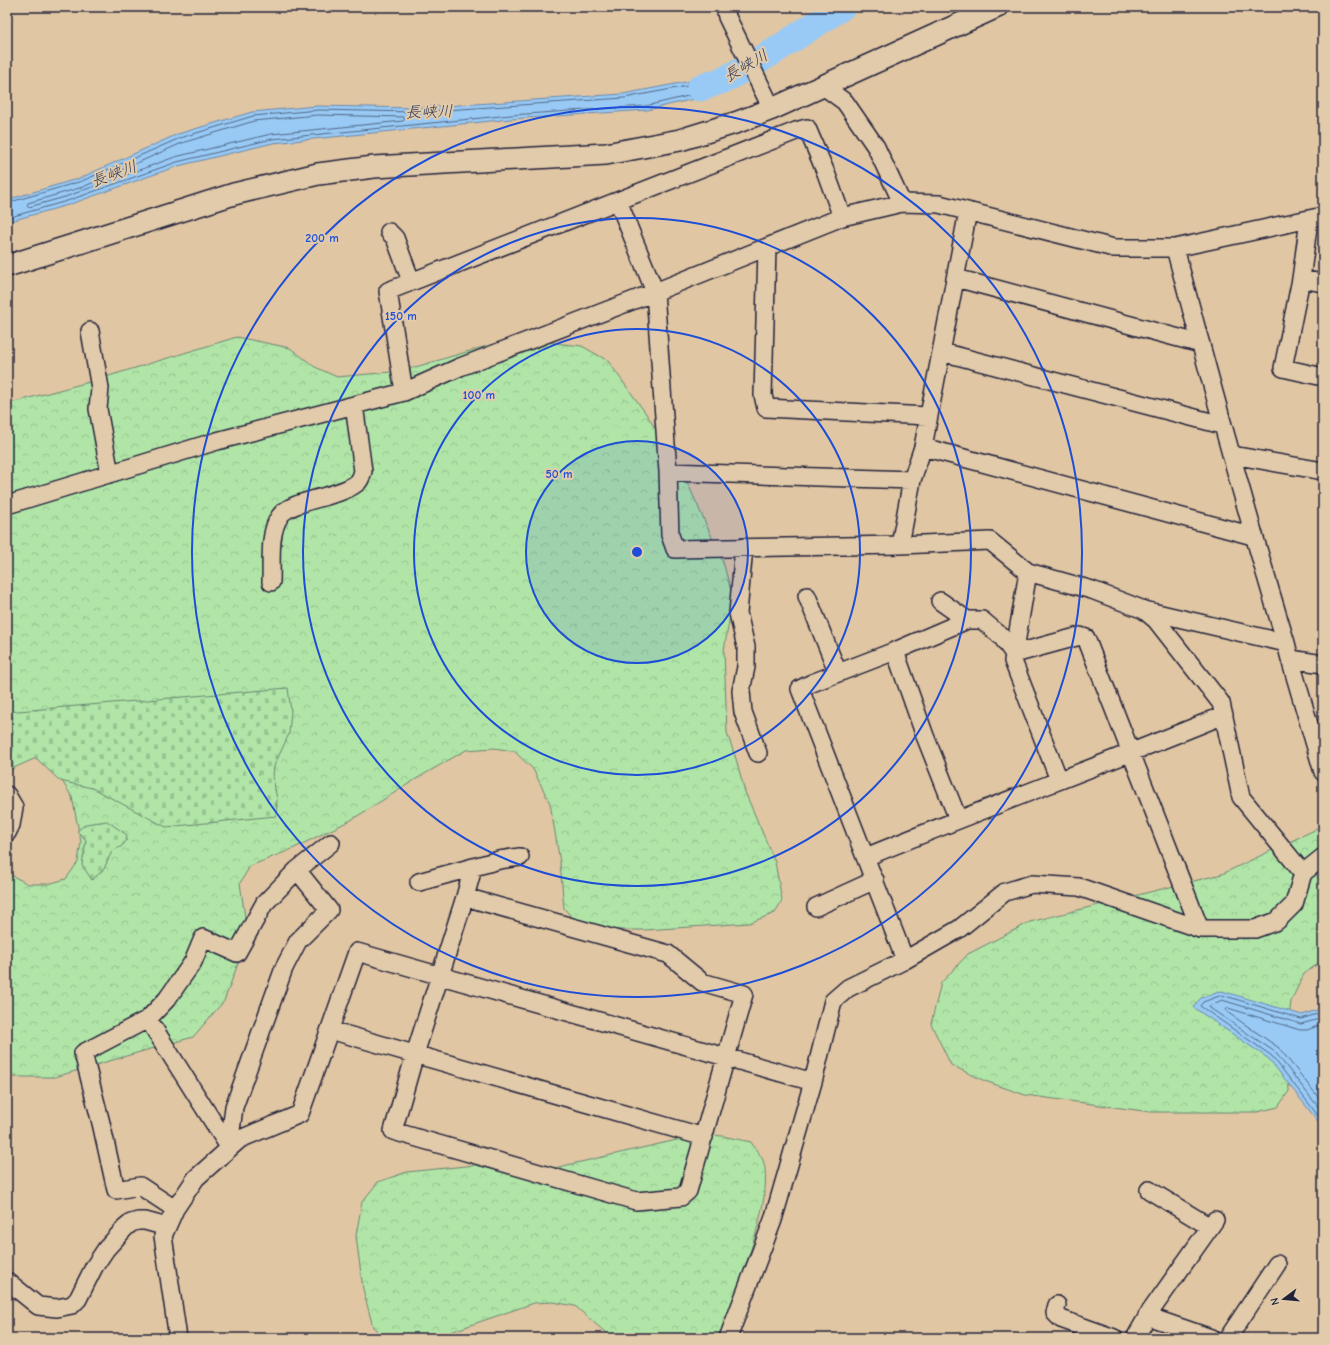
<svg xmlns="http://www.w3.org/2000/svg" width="1330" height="1345" font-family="'Comic Neue','Klee One',sans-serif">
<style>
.forest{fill:url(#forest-crowns);stroke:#698471}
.cemetery{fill:url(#cemetery-stones);stroke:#698471}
.water{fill:#98caf5;stroke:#6987ab}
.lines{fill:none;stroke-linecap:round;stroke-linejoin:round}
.shore{stroke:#516585;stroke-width:1}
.river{stroke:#98caf5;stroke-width:27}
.minor-casing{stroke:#22223b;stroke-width:20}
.tertiary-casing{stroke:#22223b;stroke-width:24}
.minor{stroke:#e2cbab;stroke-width:17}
.tertiary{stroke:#e2cbab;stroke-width:21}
.ring{fill:none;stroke:#1d4ed8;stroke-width:2}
.labels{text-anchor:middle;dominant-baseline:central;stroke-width:4;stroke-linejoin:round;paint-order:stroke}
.water-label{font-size:16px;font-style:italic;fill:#343b57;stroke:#e2cbab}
.centre{fill:#1d4ed8;stroke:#e2cbab;stroke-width:2}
.ring-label{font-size:12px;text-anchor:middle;font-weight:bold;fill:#1d4ed8;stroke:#e2cbab;stroke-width:4;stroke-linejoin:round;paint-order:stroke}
</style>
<defs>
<pattern id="forest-crowns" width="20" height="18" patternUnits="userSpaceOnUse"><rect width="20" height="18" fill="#b0e5a7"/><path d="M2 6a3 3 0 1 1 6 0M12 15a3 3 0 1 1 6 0" fill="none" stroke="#97c491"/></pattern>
<pattern id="cemetery-stones" width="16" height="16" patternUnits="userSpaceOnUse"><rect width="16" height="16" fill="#b0e5a7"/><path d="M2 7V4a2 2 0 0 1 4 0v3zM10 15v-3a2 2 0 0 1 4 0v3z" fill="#97c491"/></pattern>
</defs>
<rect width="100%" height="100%" fill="#e0c6a3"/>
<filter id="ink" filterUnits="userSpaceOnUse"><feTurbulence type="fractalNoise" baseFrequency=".025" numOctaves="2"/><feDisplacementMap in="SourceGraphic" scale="8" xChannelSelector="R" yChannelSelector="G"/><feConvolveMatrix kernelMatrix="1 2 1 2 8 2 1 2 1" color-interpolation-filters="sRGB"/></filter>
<g filter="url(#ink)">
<!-- forest -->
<path class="forest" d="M237,337l53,11 25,19 22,10 65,-6 88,-26 55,-3 37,4 26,15 39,54 41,69 35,78 10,36 -9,52 3,83 9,26 9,33 30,70 7,38 -7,13 -26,10 -104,7h-47l-25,-11 -9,-11 -4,-46 -10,-59 -17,-34 -19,-18 -20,-3 -28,2 -45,26 -70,44 -61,30 -40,16 -10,17 7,48 -8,30 -15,40 -31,36 -60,17 -78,23h-42l-6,-3v-201l21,11h20l18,-5 12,-17 3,-20 -9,-45 -24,-39 -41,-24v-330l82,-22z
M1323,826v134l-19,14 -13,27 -4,34 2,56 -11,16 -21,5h-106l-126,-17 -40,-14 -34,-16 -20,-41 10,-41 27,-29 62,-32 192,-48z
M703,1134l19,2 29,6c3,6 9,12 12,18 13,37 -27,130 -40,168l-5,10h-104l-9,-6 -30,-26 -22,-4 -19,1 -101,35h-43l-8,-2 -9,-9 -10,-38 -7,-53 6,-34 16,-20 29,-10 69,-7 37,9 24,-2z"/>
<!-- cemetery -->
<path class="cemetery" d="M288,688l3,23 -2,23 -15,32 -1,11 4,23 -1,16 -110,11 -74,-39 -32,-7 -24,-23 -29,13v-59z
M107,821l20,14 -1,6 -4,5 -10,5 -8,18 -12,11 -10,-15 4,-25 -9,-9 9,-7z"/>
<!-- water -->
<path class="water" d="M724,72l22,4 -35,19 -64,15 -136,9 -238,24 -95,23 -110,39 -61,17v-22l73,-22 98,-44 74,-22 65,-6 99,2 207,-14 63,-12z
M1222,991l80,24 21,-7v122l-6,-10 -48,-61 -76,-52 8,-9z"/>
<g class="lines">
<!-- shore -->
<path class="shore" d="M318,115l85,2 2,2 -2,2 -132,13 -96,23 -110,40 -36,10 -2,-2 1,-2 55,-16 99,-44 72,-22z
M7,203l75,-22 98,-43 73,-22 65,-6 98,2 208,-14 63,-12 37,-10 7,2 -1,2 -21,11 -63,15 -135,9 -239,24 -95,23 -110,39 -60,17
M1323,1012l-22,7 -79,-24 -19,7 -3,4 72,50 51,66
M1323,1018l-22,6 -79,-24 -13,6 1,2 65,44 48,61
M1323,1024l-16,6h-7l-72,-22 -2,2 1,2 52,36 44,55"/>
<!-- river -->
<path class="river" d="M700,88l26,-9 47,-27 69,-45"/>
<defs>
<path id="minor" d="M725,7l2,10 45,92
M823,86l22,16 31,45 26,56
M618,201l37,91 13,180 2,63 5,14 225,-4 90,-4 38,31 64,18 52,20 142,33
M1309,220l-8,59 -18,89 40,9
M389,232l6,6 16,43
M767,248l-4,147 3,13 162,8
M1175,248c35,132 71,264 111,395l4,16 33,113
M956,278l245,66
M1301,279l22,4
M90,331l10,57 -2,21 12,65
M942,352l280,73
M404,392l-16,-101 408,-160 11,-3 19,45 16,44
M923,447l330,89
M1232,455l91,16
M668,472l244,8
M7,505l210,-64 187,-49 56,-25 195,-75 187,-75 60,-14 37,1 175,44h61l148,-32
M900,545l12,-65 11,-33 45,-236
M744,547l-6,66 8,34v20l-5,24 2,21 15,41
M1028,572l-15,89 46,119
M271,582c1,-19 -3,-49 9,-66 11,-17 61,-18 78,-34 3,-3 4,-8 5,-11l-9,-66
M807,596l31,77
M940,601l27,19
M895,651l30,85 33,83
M1014,654l66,-18 6,2 114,291
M1290,659l33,5
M7,795l7,12 -3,18 -4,8
M866,857c119,-49 239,-93 358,-142
M1303,873l20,-16
M419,882l80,-22 21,-3
M465,897l203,57 34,28 42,12 -56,197 -7,6 -45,4 -243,-70 22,-77 50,-157 8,-29
M816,907l59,-27
M905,960l-105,-271 12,-6 83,-32 72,-31h15l20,17 12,17
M148,1019l81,128
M330,1030l374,107
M229,1147l5,-40 50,-139 14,-27 31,-31 -32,-40
M1149,1190l61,37
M175,1209l-35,-23 -24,4 -15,-67 -18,-70 65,-34 19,-20 26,-37 10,-24 34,15 27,-49 33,-34 34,-27
M7,1281l31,25 19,2 15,-3 6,-6 16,-32 12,-18 19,-21 6,-5 7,-2h7l22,6
M1057,1305l-2,8 6,6 53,19
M1147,1316l64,22
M178,1338l-15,-102 12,-27 21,-31 44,-39 60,-25 57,-162 456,130
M728,1338l45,-118 40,-138 20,-81 15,-13 57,-28 54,-31 46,-37 27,-8 47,3 121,42h55l22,-8 17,-17 9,-31 -62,-76 -20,-94 -65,-83 -12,-10
M1135,1338l15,-26 65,-92
M1228,1338l49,-74"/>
<path id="tertiary" d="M7,266l227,-72 84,-20 56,-7 232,-13 74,-14 58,-18 34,-13 225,-102"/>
</defs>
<!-- minor casing -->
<use href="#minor" class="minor-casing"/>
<!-- tertiary casing -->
<use href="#tertiary" class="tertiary-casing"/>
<!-- minor -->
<use href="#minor" class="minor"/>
<!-- tertiary -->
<use href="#tertiary" class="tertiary"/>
</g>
</g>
<!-- distance rings -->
<circle cx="637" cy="552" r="111" fill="#1d4ed8" fill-opacity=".12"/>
<g class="ring">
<circle cx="637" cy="552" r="111"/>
<circle cx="637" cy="552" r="223"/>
<circle cx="637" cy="552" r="334"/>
<circle cx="637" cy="552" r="445"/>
</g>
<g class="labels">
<!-- water labels -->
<g class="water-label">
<text transform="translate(746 66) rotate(-30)">長峡川</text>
<text transform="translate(429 112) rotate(-2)">長峡川</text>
<text transform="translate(114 174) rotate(-20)">長峡川</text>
</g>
</g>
<circle cx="637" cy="552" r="6" class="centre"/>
<g class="ring-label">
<text x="322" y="242">200 m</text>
<text x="401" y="320">150 m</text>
<text x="479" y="399">100 m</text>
<text x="559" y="478">50 m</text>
</g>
<!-- margin -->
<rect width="1330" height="1345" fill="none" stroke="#e2cbab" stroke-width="24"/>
<rect x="12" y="12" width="1306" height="1321" fill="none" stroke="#22223b" stroke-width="1.5" filter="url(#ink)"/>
<!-- north arrow -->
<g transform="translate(1284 1299) rotate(254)" stroke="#e2cbab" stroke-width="3" paint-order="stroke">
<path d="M0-3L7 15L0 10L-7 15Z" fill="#22223b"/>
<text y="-6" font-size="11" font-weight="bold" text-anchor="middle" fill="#22223b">N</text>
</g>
</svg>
